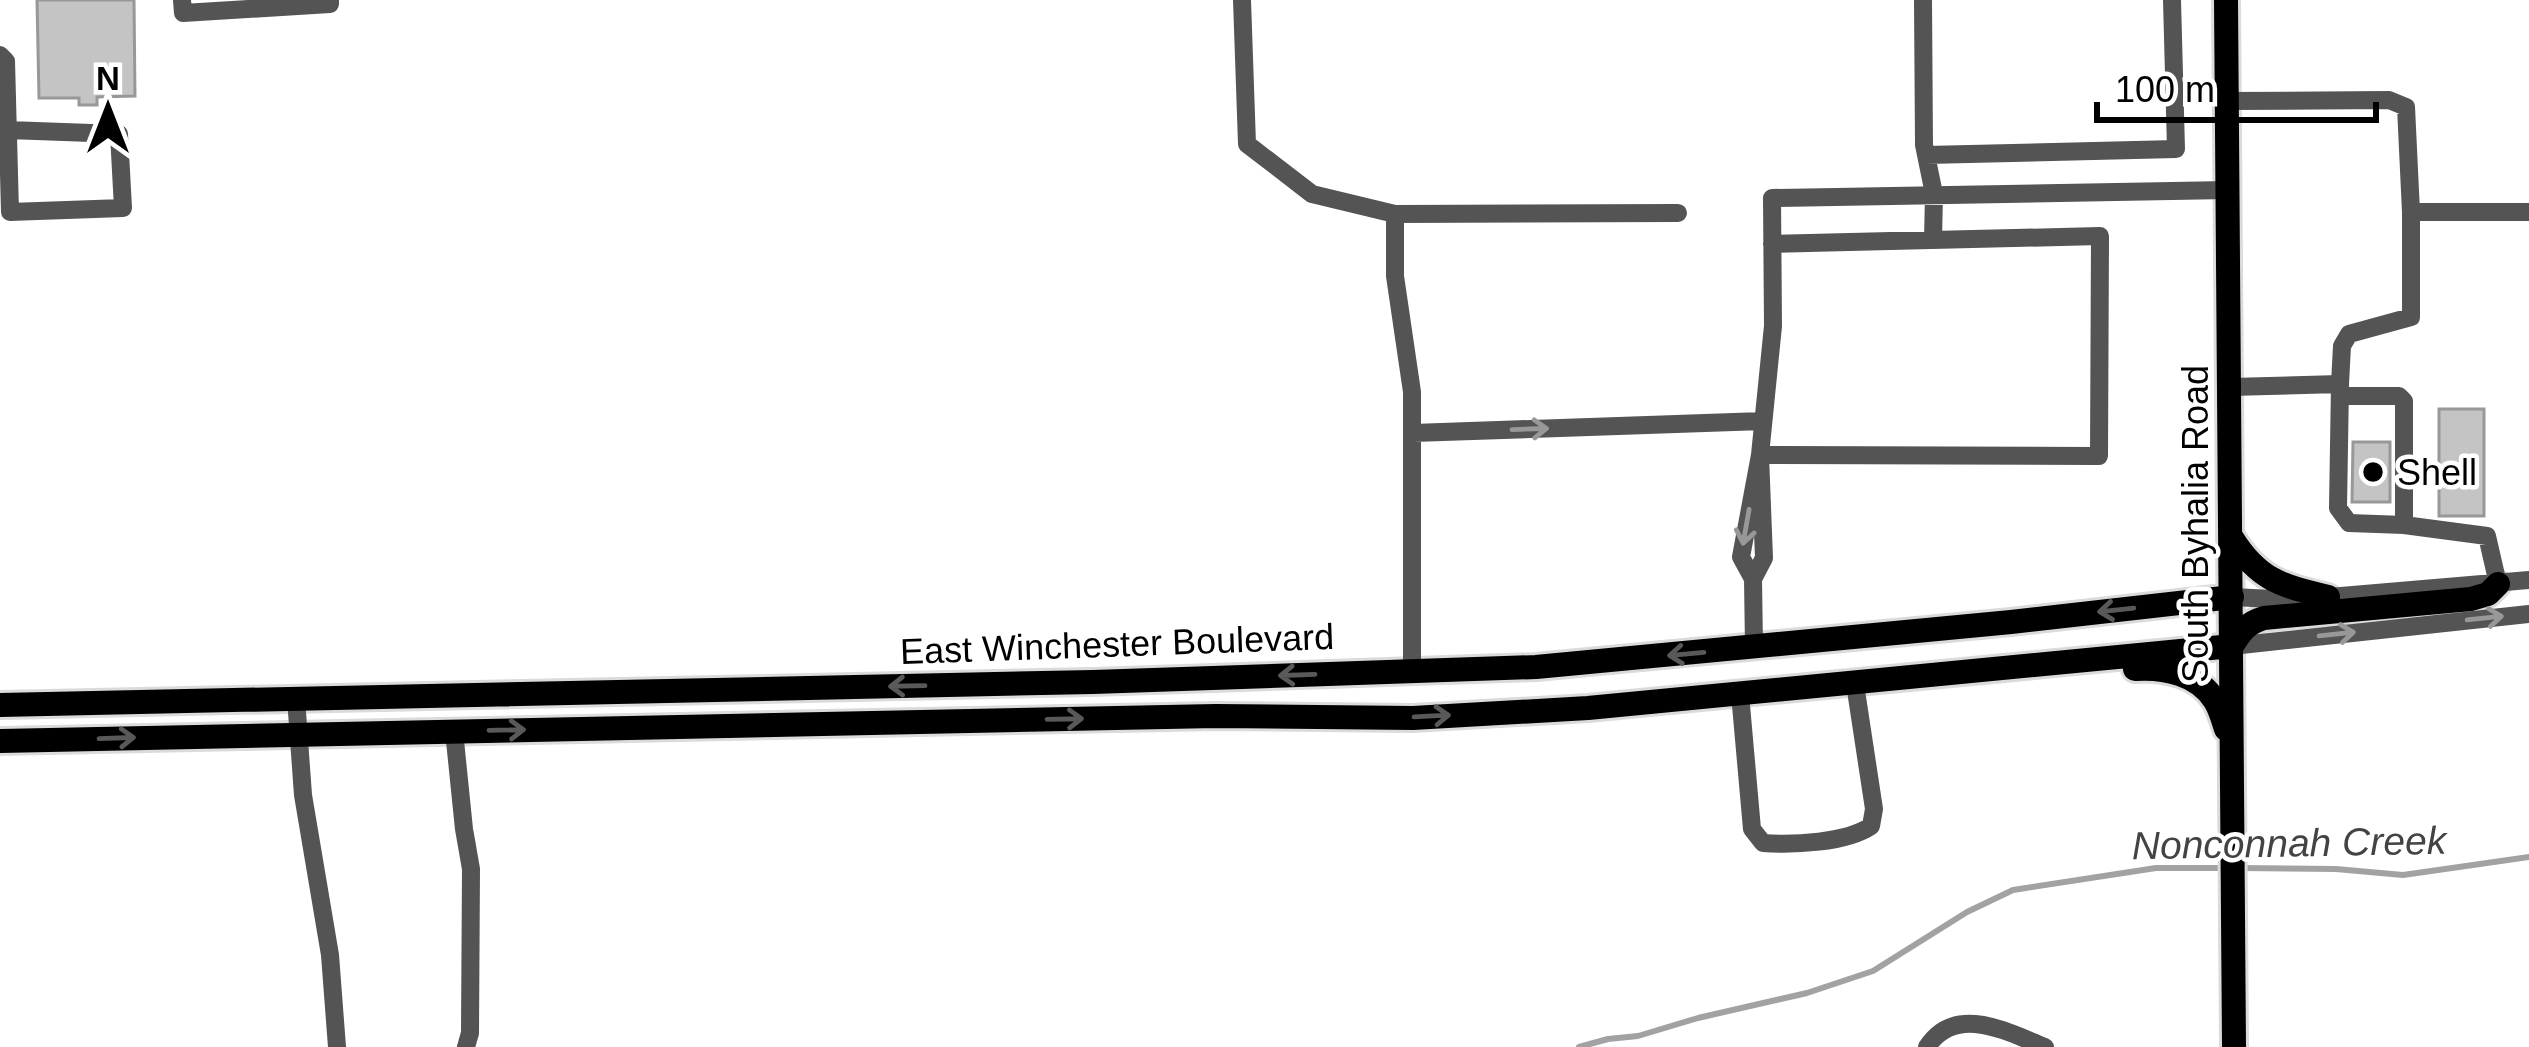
<svg xmlns="http://www.w3.org/2000/svg" width="2529" height="1047" font-family="Arial,sans-serif">
<style>
.lines{fill:none;stroke-linecap:round;stroke-linejoin:round}
.stream{stroke:#a2a2a2;stroke-width:6}
.building{fill:#c4c4c4;stroke:#989898;stroke-width:3}
.major-casing{stroke:#dbdbdb;stroke-width:30}
.minor{stroke:#545454;stroke-width:18}
.major{stroke:#000;stroke-width:24}
.oneway{stroke:#989898}
.oneway2{stroke:#595959}
.poi-dot{fill:#000;stroke:#fff;stroke-width:4.5}
.labels{text-anchor:middle;dominant-baseline:central;stroke-width:9;stroke-linejoin:round;paint-order:stroke}
.poi-label{font-size:36px;fill:#000;stroke:#fff;text-anchor:start}
.street-label{font-size:36px;fill:#000;stroke:#fff}
.water-label{font-size:39px;font-style:italic;fill:#434343;stroke:#fff}
</style>
<rect width="100%" height="100%" fill="#fff"/>
<g class="lines">
<!-- stream -->
<path class="stream" d="M2239,868l97,1 67,6 126,-18
M1579,1047l29,-8 30,-3 60,-18 109,-25 66,-22 94,-59 46,-22 143,-22h69"/>
</g>
<!-- building -->
<path class="building" d="M37,0h97l1,96 -38,1v8h-18v-7h-40z
M2439,409h45v107h-45z
M2353,442h37v60h-38z"/>
<g class="lines">
<defs>
<path id="major" d="M2226,0l8,1047
M2232,538c26,42 50,48 96,59
M2232,646c9,-15 15,-23 32,-28l207,-19 17,-5 10,-10
M2135,669c29,-2 64,5 80,32 5,8 8,19 11,28
M0,705l1093,-23 443,-15 475,-45 221,-25
M0,741l1216,-25 197,2 175,-10 644,-62"/>
</defs>
<!-- major casing -->
<use href="#major" class="major-casing"/>
<!-- minor -->
<path class="minor" d="M182,0l1,13 147,-9v-4
M1242,0l5,144 65,50 83,20
M1923,0l1,145 10,49 -1,46
M0,55l6,6 4,151 113,-4 -4,-74 -111,-4
M2228,101l161,-1 17,7 5,105
M1926,155l250,-6 -4,-149
M1772,244l328,-8 -1,220 -339,-1 13,-129 -1,-128 456,-8
M2340,384l2,-38 7,-12 62,-17v-105h118
M2230,387l110,-3 -2,124 11,15 55,2 83,11 11,48
M2340,396h59l5,5v124
M1413,433l350,-12
M1753,579l11,-21 -4,-103 -19,102 12,22 1,68
M2232,597l62,3 235,-20
M2232,646l297,-32
M1412,671v-279l-17,-116v-62l283,-1
M1740,694l12,135 11,14c30,2 83,0 108,-17l3,-17 -19,-125
M296,698l7,97 27,160 7,92
M454,731l10,98 7,40 -1,164 -4,14
M1927,1047c29,-44 80,-15 118,0"/>
<!-- major -->
<use href="#major" class="major"/>
</g>
<!-- one-way arrows -->
<defs><path id="oneway-shaft" d="M-6 0H5M1.5-3L5.5 0L1.5 3" fill="none" stroke-width="1.6" stroke-linecap="round" stroke-linejoin="round" transform="scale(3)"/></defs>
<g class="oneway">
<use href="#oneway-shaft" transform="translate(1530 429) rotate(-2)"/>
<use href="#oneway-shaft" transform="translate(1746 527) rotate(100)"/>
<use href="#oneway-shaft" transform="translate(2485 618) rotate(-6)"/>
<use href="#oneway-shaft" transform="translate(2337 634) rotate(-6)"/>
</g>
<g class="oneway2">
<use href="#oneway-shaft" transform="translate(2116 610) rotate(174)"/>
<use href="#oneway-shaft" transform="translate(1686 654) rotate(175)"/>
<use href="#oneway-shaft" transform="translate(1297 675) rotate(178)"/>
<use href="#oneway-shaft" transform="translate(907 686) rotate(179)"/>
<use href="#oneway-shaft" transform="translate(1432 716) rotate(-3)"/>
<use href="#oneway-shaft" transform="translate(1065 719) rotate(-1)"/>
<use href="#oneway-shaft" transform="translate(507 730) rotate(-1)"/>
<use href="#oneway-shaft" transform="translate(117 738) rotate(-2)"/>
</g>
<!-- markers -->
<circle class="poi-dot" cx="2373" cy="472" r="12"/>
<g class="labels">
<!-- poi labels -->
<g class="poi-label">
<text x="2397" y="472">Shell</text>
</g>
<!-- street labels -->
<g class="street-label">
<text transform="translate(2195 524) rotate(-90)">South Byhalia Road</text>
<text transform="translate(1117 644) rotate(-2)">East Winchester Boulevard</text>
</g>
<!-- water labels -->
<g class="water-label">
<text transform="translate(2289 843) rotate(-1)">Nonconnah Creek</text>
</g>
</g>
<!-- north arrow -->
<g transform="translate(108 108)" stroke="#ffffff" stroke-width="9" paint-order="stroke">
<path d="M0-9L21 45L0 30L-21 45Z" fill="#000000"/>
<text y="-18" font-size="33" font-weight="bold" text-anchor="middle" fill="#000000">N</text>
</g>
<!-- scale -->
<path d="M2097 102v18h279v-18" fill="none" stroke="#000000" stroke-width="6"/>
<text x="2115" y="102" font-size="36" fill="#000000" stroke="#ffffff" stroke-width="9" paint-order="stroke">100 m</text>
</svg>
